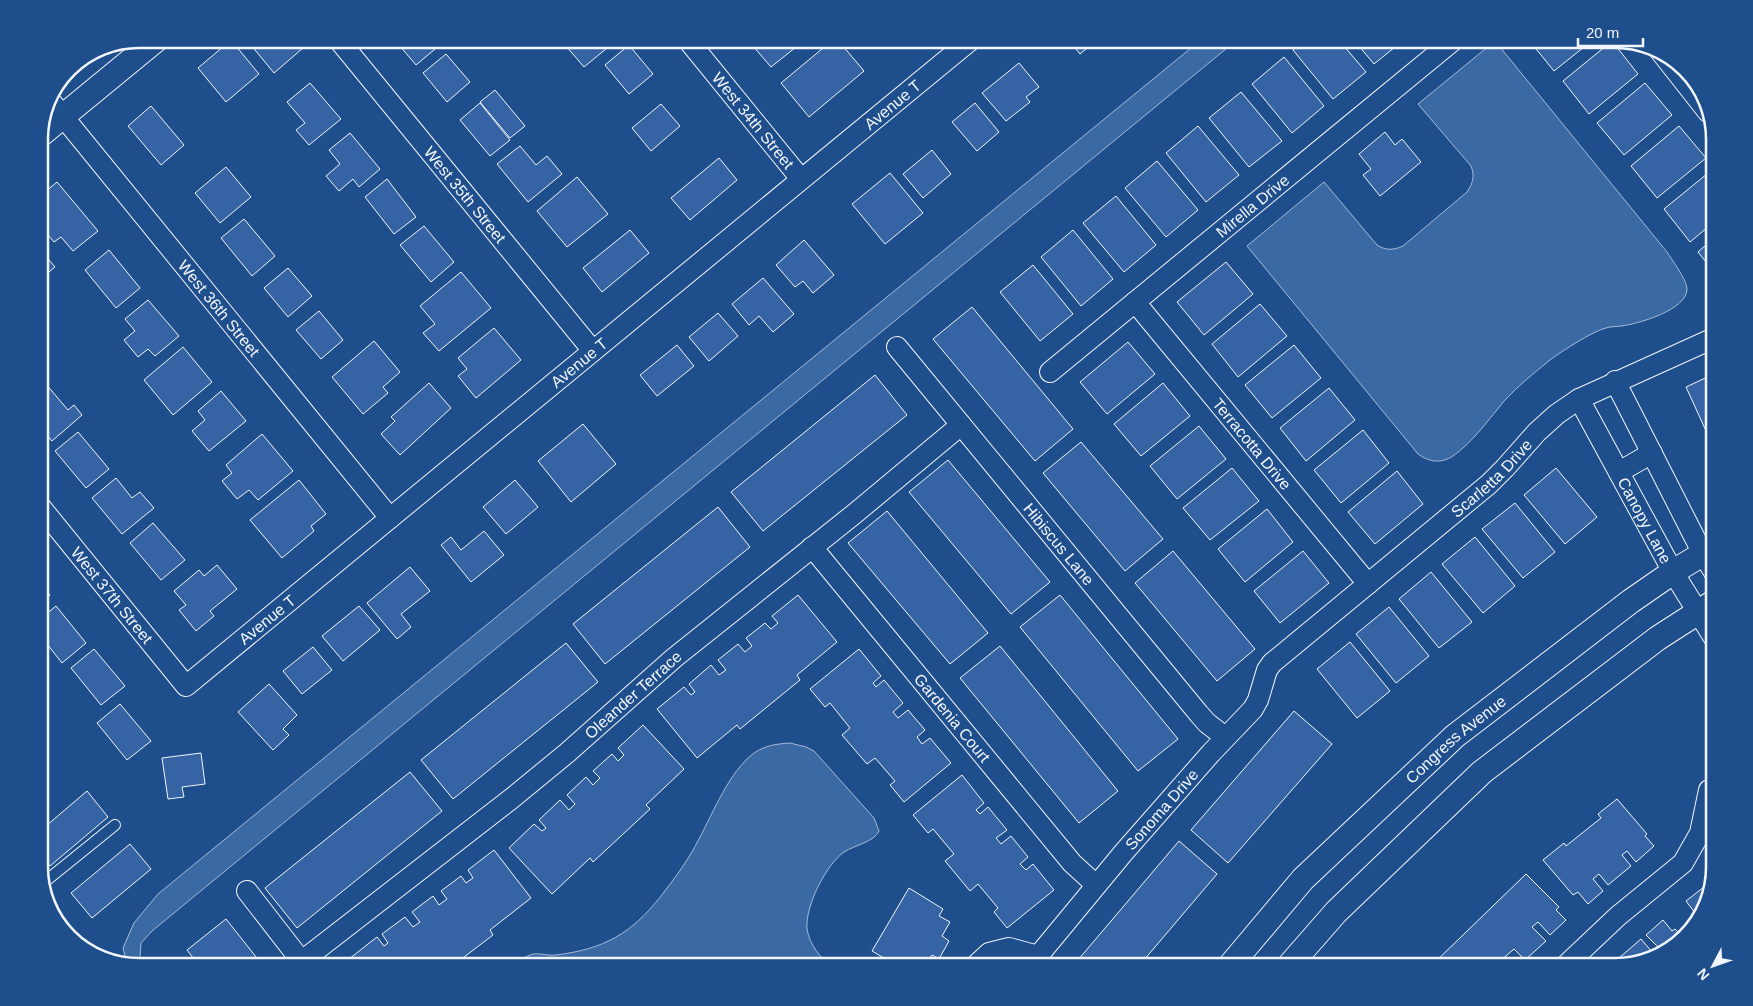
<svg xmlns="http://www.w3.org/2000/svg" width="1753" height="1006" font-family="Helvetica,sans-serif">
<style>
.water{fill:#3b69a3;stroke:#a8bbd7}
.building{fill:#3563a3;stroke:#f2f6ff}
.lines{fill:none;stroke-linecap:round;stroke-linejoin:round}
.service-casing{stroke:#f2f6ff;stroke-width:12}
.minor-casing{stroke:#f2f6ff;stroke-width:22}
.tertiary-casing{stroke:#f2f6ff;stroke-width:26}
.service{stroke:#1f4e8c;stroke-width:10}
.minor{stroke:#1f4e8c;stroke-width:20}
.tertiary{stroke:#1f4e8c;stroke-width:24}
.labels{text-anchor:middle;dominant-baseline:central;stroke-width:4;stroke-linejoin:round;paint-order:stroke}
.street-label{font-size:16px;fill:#f2f6ff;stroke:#1f4e8c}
.rim{fill:none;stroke:#f2f6ff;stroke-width:2.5}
</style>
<rect width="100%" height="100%" fill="#1f4e8c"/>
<!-- water -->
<path class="water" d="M1202,39h36l-1086,892 -11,12 -1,14 8,10h-9l-12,-3 -4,-16 11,-25 24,-29z
M1495,41l172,211c5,8 20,28 20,37 0,21 -49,35 -66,37 -4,1 -10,0 -15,2 -13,3 -44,23 -56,32 -16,13 -31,25 -45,40 -15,18 -33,43 -52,56 -12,8 -24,6 -35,-2l-171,-208 77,-64 53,63c9,6 17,5 26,1l64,-54c6,-9 8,-16 4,-26l-53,-62z
M790,743l16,4 8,4 60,67 5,13c-5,11 -24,14 -35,21 -18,13 -39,54 -37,77 3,17 13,28 25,38h-322c7,-4 15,-11 23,-13 7,-1 15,2 23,1 48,-6 75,-21 105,-59 14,-18 28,-37 38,-57 15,-28 30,-67 55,-86 12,-8 23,-9 36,-10z"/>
<!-- building -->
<path class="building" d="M246,39h49l8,9 -29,25z
M394,39h53l-31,26z
M560,39h58l-34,28z
M747,39h59l-35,28z
M834,39h3l27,32 -55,46 -28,-34z
M1068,39h30l-18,15z
M1306,39h32l28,33 -33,27 -40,-49z
M1353,39h52l-31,25z
M1528,39h66l-40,32z
M231,40l28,34 -33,28 -28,-34z
M1612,41l26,33 -49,40 -26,-33z
M629,45l24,29 -24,20 -24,-29z
M446,54l24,28 -23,20 -24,-29z
M1284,57l40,49 -32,27 -40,-49z
M1019,63l20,24 -13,10 4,5 -24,19 -24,-28z
M310,83l31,36 -32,26 -13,-15 9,-7 -18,-21z
M1645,83l27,32 -48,40 -27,-32z
M495,90l30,36 -15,12 -30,-36z
M1241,92l41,49 -33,26 -40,-49z
M480,103l30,37 -20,16 -30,-36z
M975,103l24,29 -22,19 -25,-29z
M661,104l19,22 -29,25 -19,-23z
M151,106l33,39 -23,20 -33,-39z
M1198,126l41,49 -33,27 -40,-49z
M1679,126l27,32 -49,40 -26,-32z
M1385,132l10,13 7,-6 19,23 -41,34 -17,-21 8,-6 -12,-15z
M350,133l30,36 -21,18 -6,-8 -14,12 -13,-15 14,-12 -11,-14z
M520,146l16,19 11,-9 15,18 -34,28 -31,-38z
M932,150l19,24 -28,24 -20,-24z
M719,158l18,22 -47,40 -19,-22z
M1157,161l41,49 -32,27 -41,-49z
M226,167l25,30 -31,26 -25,-30z
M1713,169l1,1v52l-24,20 -26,-33z
M890,173l33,40 -38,31 -33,-40z
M577,177l31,37 -41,33 -30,-36z
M387,179l29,38 -22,17 -29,-37z
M57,182l41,49 -25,20 -12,-14 -7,5 -15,-18v-4l5,-5 -5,-6v-12z
M1116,196l40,49 -32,27 -41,-49z
M244,219l31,37 -23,20 -31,-38z
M424,226l30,36 -23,20 -31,-37z
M630,230l19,23 -47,39 -19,-24z
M1073,230l40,49 -32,27 -40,-49z
M1714,238v34l-16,-20z
M804,240l30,35 -21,18 -10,-12 -8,6 -19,-22z
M39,248l16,19 -16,13z
M109,250l31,38 -24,20 -31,-38z
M1226,262l27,32 -49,41 -27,-33z
M1033,265l40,49 -33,27 -40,-49z
M288,268l24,28 -24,21 -24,-29z
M461,272l30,36 -52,43 -16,-18 12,-9 -15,-18z
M763,278l31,36 -21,18 -14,-16 -10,9 -17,-21z
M148,300l31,36 -24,20 -7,-7 -10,8 -14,-17 11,-9 -10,-12z
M1260,304l27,32 -49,41 -26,-33z
M972,307l101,122 -38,32 -102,-122z
M319,311l24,29 -22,19 -25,-29z
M718,313l20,23 -29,25 -20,-24z
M494,328l27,32 -45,38 -18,-22 9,-7 -9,-11z
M374,341l26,31 -17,15 5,6 -25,21 -31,-37z
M1128,342l27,32 -48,40 -27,-32z
M677,345l17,21 -37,30 -17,-21z
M1294,345l27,33 -49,40 -27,-33z
M183,347l29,35 -39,33 -29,-35z
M1714,374v70h-2l-26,-57z
M875,375l32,40 -144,116 -32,-39z
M45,383l23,27 6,-5 8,10 -30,26 -13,-15v-38z
M429,383l22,25 -51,47 -19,-21 14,-13 -4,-4z
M1163,383l27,33 -49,40 -27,-32z
M1329,388l26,32 -49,41 -26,-33z
M221,391l25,30 -37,30 -17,-20 13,-11 -7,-9z
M583,424l33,40 -45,38 -33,-41z
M1199,426l27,33 -49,40 -27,-33z
M1363,430l26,33 -48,40 -27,-33z
M78,432l31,37 -23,19 -31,-37z
M262,434l31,37 -35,29 -9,-10 -12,9 -15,-18 10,-8 -6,-8z
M1081,442l82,97 -38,32 -82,-98z
M948,460l102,122 -39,32 -102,-122z
M1232,468l27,33 -49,39 -27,-32z
M1556,468l41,49 -32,27 -41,-49z
M1397,471l26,33 -48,40 -27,-32z
M116,478l16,20 8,-6 14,16 -32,26 -30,-36z
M299,480l27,34 -15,12 3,5 -32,27 -32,-38z
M515,480l23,27 -32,27 -23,-27z
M1515,503l40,49 -32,26 -41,-49z
M718,507l32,40 -145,117 -32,-40z
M1267,509l26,33 -48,40 -27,-33z
M887,511l101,122 -38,31 -102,-121z
M153,523l32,37 -24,20 -31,-37z
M484,531l20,24 -33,27 -30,-37 10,-8 10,13z
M1475,537l40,49 -32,27 -41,-49z
M1173,551l82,98 -38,32 -82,-98z
M1303,551l26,32 -49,40 -26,-32z
M217,565l20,24 -27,22 4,5 -18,15 -17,-21 7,-5 -12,-14 25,-21 5,6z
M410,567l20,24 -29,23 10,13 -14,12 -30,-36z
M1431,572l41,50 -33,26 -40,-49z
M39,582l11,13 -11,8z
M798,595l39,47 -40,33 3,5 -60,49 -3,-4 -40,33 -40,-49 27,-22 7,8 4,-3 -6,-8 22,-19 8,10 7,-5 -8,-10 20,-16 7,8 7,-6 -6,-8 19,-15 6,6 7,-6 -6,-7z
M1060,595l118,144 -40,32 -118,-144z
M56,606l30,37 -24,20 -23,-29v-14z
M359,606l21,24 -37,31 -21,-25z
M1389,607l40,49 -33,27 -40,-49z
M1350,642l40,49 -33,27 -40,-49z
M566,643l32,39 -145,117 -32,-39z
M1000,646l118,145 -39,32 -119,-145z
M313,647l19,23 -30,24 -19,-23z
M94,649l31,37 -24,19 -30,-37z
M859,649l22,27 -8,7 3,4 8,-7 19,23 -10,9 5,6 10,-8 17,20 -8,7 5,7 8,-6 21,25 -47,39 -14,-17 5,-4 -20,-23 -8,6 -25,-29 8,-7 -20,-25 -5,4 -15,-18z
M269,684l28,31 -14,14 6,6 -16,15 -35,-38z
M120,704l31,37 -24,19 -30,-37z
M1294,711l38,33 -104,119 -37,-33z
M643,725l41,44 -38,36 4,4 -57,53 -3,-4 -38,36 -43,-46 25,-24 8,7 4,-3 -7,-8 21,-20 9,10 6,-6 -8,-9 19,-18 7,8 7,-7 -7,-7 19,-17 6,7 6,-6 -6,-7z
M201,753l4,31 -23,3 2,10 -16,2 -6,-41z
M410,772l32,39 -145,117 -32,-40z
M962,775l22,28 -8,7 4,4 8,-7 19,23 -11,8 5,6 10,-8 17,21 -8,7 6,6 7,-6 21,26 -47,38 -13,-16 4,-4 -20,-24 -8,7 -25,-30 9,-7 -21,-25 -5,4 -15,-18z
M87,791l21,26 -58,49 -11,-13v-21z
M1617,799l30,35 -2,2 9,10 -18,16 -9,-11 -5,4 9,11 -23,19 -9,-11 -6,5 10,12 -15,13 -10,-12 -5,3 -30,-35 21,-17 2,3 35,-28 -3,-4z
M1179,841l38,33 -79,93h-66z
M130,844l21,25 -59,49 -21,-25z
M494,850l37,48 -41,32 3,5 -42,32h-95l-7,-8 28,-22 7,9 4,-3 -6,-9 23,-17 8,10 7,-5 -8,-10 21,-16 6,9 8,-6 -6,-8 20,-15 5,7 7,-5 -5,-8z
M1526,874l33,33 -3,3 10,10 -16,15 -12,-13 -6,5 14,14 -21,19 -11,-11 -14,12 6,6h-76z
M1704,887l4,5 -7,25 -5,5 -5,-6 4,-3 -9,-12z
M909,888l34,21 -4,7 11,6 -8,14 7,5 -10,18 -7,-4 -7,12h-26l-27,-16z
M226,919l38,48h-64l-13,-17z
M1663,920l9,11 3,-2 7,7 -17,18 -40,10 -6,-6 22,-19 12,14 6,-5 -13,-13z"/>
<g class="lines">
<defs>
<path id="service" d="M42,884l73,-59"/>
<g id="minor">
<path id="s1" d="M338,39l255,312"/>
<path id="s2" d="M687,39l114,140"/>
<path d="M1660,51l48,61"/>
<path id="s3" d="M48,98l342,420"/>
<path id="s4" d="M1135,302l233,282"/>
<path id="s5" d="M897,347l302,367 8,9 18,14"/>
<path id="s6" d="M1050,372l405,-333"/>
<path d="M1615,381l88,173 11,18"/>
<path id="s7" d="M1579,399l94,173 41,66"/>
<path d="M1619,472l33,-19"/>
<path id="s8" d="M39,505l147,181 786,-647"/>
<path id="s9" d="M812,547l260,316 24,22"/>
<path d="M247,891l59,76"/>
<path id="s10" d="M302,961l209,-162 56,-46 107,-95 179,-143 108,-90"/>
<path d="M974,967l15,-14 20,-5 29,8"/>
<path id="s11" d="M1029,967l95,-115 87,-99 42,-44 5,-9 9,-30 5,-7 217,-179 16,-16 32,-36 20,-18 22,-15 135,-61"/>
<path d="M1564,967l54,-51 65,-53 17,-30 9,-43"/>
</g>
<g id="tertiary">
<path d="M39,136l118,-97"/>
<path id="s12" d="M1229,967l74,-88 152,-143 176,-135 42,-29 41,-25"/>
<path d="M1288,967l48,-55 146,-140 176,-134 56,-36"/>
</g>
</defs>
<!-- service casing -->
<use href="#service" class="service-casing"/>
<!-- minor casing -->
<use href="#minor" class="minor-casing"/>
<!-- tertiary casing -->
<use href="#tertiary" class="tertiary-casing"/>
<!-- service -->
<use href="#service" class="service"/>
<!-- minor -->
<use href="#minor" class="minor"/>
<!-- tertiary -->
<use href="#tertiary" class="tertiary"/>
</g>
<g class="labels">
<!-- street labels -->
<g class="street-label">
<text stroke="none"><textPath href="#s8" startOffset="1148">Avenue T</textPath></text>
<text stroke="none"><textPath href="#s2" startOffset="105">West 34th Street</textPath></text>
<text stroke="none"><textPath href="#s1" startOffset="201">West 35th Street</textPath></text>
<text stroke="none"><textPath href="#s6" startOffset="262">Mirella Drive</textPath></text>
<text stroke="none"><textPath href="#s3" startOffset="271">West 36th Street</textPath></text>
<text stroke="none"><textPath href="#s8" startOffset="742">Avenue T</textPath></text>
<text stroke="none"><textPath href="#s4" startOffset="184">Terracotta Drive</textPath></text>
<text stroke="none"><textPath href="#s11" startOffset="679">Scarletta Drive</textPath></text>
<text stroke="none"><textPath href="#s7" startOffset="138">Canopy Lane</textPath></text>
<text stroke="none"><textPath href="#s5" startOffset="255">Hibiscus Lane</textPath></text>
<text stroke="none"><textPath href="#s8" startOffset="116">West 37th Street</textPath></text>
<text stroke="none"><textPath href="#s8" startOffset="338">Avenue T</textPath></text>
<text stroke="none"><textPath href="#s10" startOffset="425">Oleander Terrace</textPath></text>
<text stroke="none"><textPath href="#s9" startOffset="221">Gardenia Court</textPath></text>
<text stroke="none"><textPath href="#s12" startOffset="322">Congress Avenue</textPath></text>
<text stroke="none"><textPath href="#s11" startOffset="206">Sonoma Drive</textPath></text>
</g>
</g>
<!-- crop -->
<path d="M0 0H1753V1006H0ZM139 48H1615A91 91 0 0 1 1706 139V867A91 91 0 0 1 1615 958H139A91 91 0 0 1 48 867V139A91 91 0 0 1 139 48Z" fill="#1f4e8c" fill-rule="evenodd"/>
<path class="rim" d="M139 48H1615A91 91 0 0 1 1706 139V867A91 91 0 0 1 1615 958H139A91 91 0 0 1 48 867V139A91 91 0 0 1 139 48Z"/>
<!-- north arrow -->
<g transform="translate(1713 966) rotate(229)" stroke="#1f4e8c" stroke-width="4" paint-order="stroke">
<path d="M0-4L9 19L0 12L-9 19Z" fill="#f2f6ff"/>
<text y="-8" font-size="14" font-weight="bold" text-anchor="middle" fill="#f2f6ff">N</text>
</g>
<!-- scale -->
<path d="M1578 38v8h65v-8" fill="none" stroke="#f2f6ff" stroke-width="2.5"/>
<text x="1586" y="38" font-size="15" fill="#f2f6ff" stroke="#1f4e8c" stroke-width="4" paint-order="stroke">20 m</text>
</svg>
